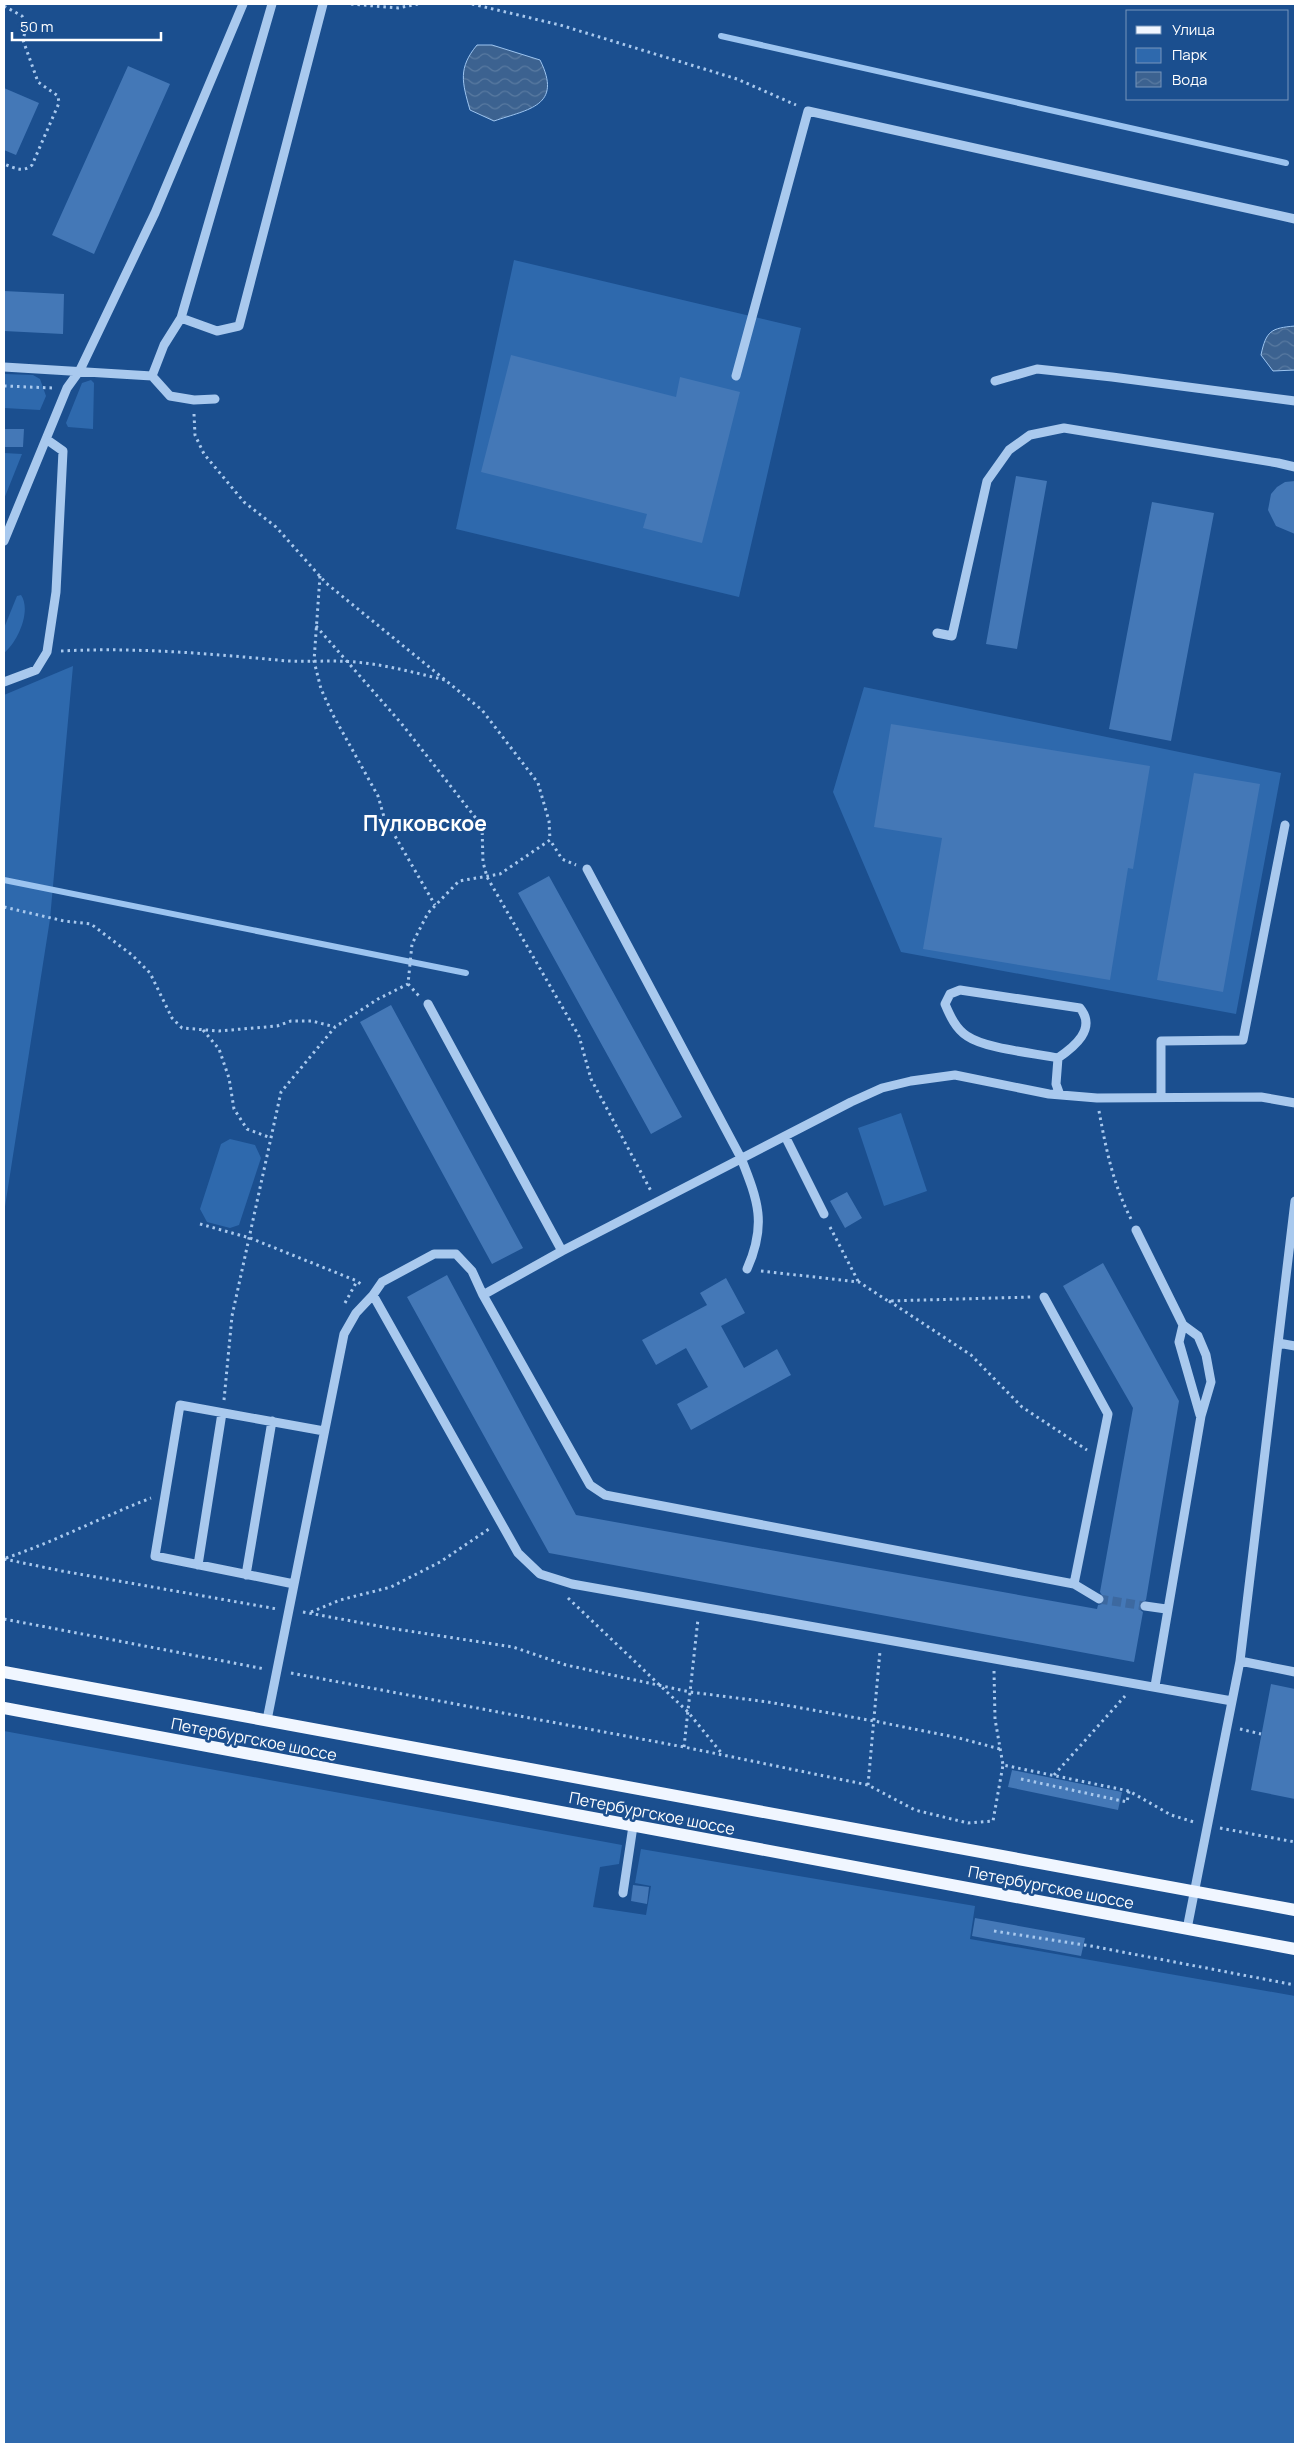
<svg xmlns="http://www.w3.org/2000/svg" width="1299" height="2448" font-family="Manrope,sans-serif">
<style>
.green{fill:#2e69ad}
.water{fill:url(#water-waves);stroke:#9cc4f0}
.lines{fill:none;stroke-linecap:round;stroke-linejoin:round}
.stream{stroke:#9cc4f0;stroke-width:6}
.building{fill:#4478b7}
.minor-tunnel{stroke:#3d69a0;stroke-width:9;stroke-dasharray:9 4.5;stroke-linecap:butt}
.path{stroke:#a9c9ee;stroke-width:3;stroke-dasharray:2.5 4;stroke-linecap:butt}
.minor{stroke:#a9c9ee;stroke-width:9}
.major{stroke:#f0f6ff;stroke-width:12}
.labels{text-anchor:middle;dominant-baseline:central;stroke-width:5;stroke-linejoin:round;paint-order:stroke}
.street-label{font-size:16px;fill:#fff;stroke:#1b4f8f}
.district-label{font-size:21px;font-weight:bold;fill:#fff;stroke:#1b4f8f}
</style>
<defs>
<pattern id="water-waves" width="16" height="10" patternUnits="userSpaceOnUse" patternTransform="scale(1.25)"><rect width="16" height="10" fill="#3c6290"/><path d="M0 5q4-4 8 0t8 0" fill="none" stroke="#597aa1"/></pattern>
</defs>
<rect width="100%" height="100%" fill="#1b4f8f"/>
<!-- green -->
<path class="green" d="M514,260l287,68 -62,269 -283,-68z
M4,374l29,1 7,4 6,17 -6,14 -36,-2z
M91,380l3,3 -1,46 -25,-2 -2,-4 16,-40z
M4,453l18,1 -18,45z
M21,595c11,16 -4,48 -17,58v-25l13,-32z
M73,666l-23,253 -46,294v-518z
M864,687l417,86 -45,241 -335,-62 -68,-160z
M901,1113l26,78 -43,15 -26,-78z
M230,1139l25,6 6,13 -22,67 -9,3 -23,-6 -7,-13 21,-65z
M4,1731l618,114 -3,19 -19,3 -7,40 53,8 5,-29 -16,-3 6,-34 334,57 -5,33 325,57v448h-1291z"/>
<!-- water -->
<path class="water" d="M477,45h15l48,15c23,46 -11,49 -46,61l-24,-11c-8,-28 -12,-42 7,-65z
M1295,326v44l-22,1 -12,-16c5,-24 10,-27 34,-29z"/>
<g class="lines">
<!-- stream -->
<path class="stream" d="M721,36l565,127
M4,880l462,93"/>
</g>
<!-- building -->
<path class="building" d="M128,66l42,18 -76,170 -42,-19z
M4,88l35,15 -23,52 -12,-5z
M4,291l60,3 -1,40 -59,-3z
M511,355l165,42 4,-20 60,15 -38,151 -59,-15 4,-14 -166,-42z
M4,429h20l-1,18h-19z
M1016,476l31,5 -30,168 -31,-5z
M1295,481v53l-19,-8 -8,-16 3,-16 6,-7 8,-5z
M1152,502l62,11 -43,228 -62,-12z
M891,724l259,42 -17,103 -5,-1 -18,112 -187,-31 19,-111 -68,-11z
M1194,773l66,11 -37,208 -66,-12z
M549,876l133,241 -31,17 -133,-241z
M391,1005l132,243 -31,16 -132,-242z
M847,1192l15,26 -17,10 -15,-27z
M1103,1263l76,138 -33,199 -7,5v4l4,3 -9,50 -585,-109 -142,-256 40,-22 129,240 521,94 1,-4 4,-1 3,-4 -5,-8 33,-184 -70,-122z
M726,1278l19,35 -24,13 23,42 33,-19 14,26 -100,55 -14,-26 31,-17 -22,-39 -30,17 -14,-25 65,-35 -7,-12z
M1271,1684l24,5v110l-44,-9z
M1012,1770l110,22 -4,18 -110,-23z
M633,1885l16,2 -2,17 -16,-3z
M975,1918l110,20 -4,18 -109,-20z"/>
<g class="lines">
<!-- minor-tunnel -->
<path class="minor-tunnel" d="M1099,1599l46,7"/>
<!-- path -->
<path class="path" d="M351,4l47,4 20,-4
M472,4l88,21 177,54 59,26
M4,6l18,10 4,12 -3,12 15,42 20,14 1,7 -27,62c-9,8 -17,3 -28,-1
M4,386l50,2
M194,414l1,21 9,19 40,48 32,25 50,56 156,127 56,73 11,38 1,19
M320,576l-6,85 7,28 12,26 45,81 6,21 51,88
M316,626l85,97 81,103 1,36 4,15 92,159 12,43 60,112
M61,651c77,-4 151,3 227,10 23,1 46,-1 68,1 31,3 60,11 89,18
M4,907l60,14 27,3 41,31 18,18 22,45 10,10 37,3 58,-5 14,-5h21l23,6
M408,984l11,12
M203,1030l16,19 10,29 5,31 13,20 24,9
M1099,1111c7,38 14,73 32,108
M200,1224l50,14 107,43 6,5
M830,1227l28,54
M761,1271l98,11 29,19 143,-4
M889,1301l82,54 51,52 65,43
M345,1303l12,-22
M224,1400l8,-84 49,-224 54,-65 43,-28 30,-15 4,-40 16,-31 31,-32 41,-7 50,-34 12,19 14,6
M6,1558c50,-17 96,-41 145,-60
M4,1559l58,12 215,38
M568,1598l120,114 35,43
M303,1612l86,16 124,19 53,18 124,27 78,10 106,19 85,17 41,11
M311,1612l29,-12 51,-13 49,-25 49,-33
M4,1619l261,50
M994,1671l1,48 8,46
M291,1673l393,74 184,38 47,25 53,13 25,-2 10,-56 126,26
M1240,1729l21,5
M684,1747l14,-128
M1054,1775l71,-79
M1021,1779l106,23 2,-11 42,24 23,7
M868,1785l12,-134
M1220,1828l75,14
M994,1931l97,15 204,39"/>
<!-- minor -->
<path class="minor" d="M181,318l36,13 22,-5 84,-322
M4,367l148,9 12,-31 17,-27 91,-314
M152,376l18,20 24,4 21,-1
M736,376l72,-265 487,108
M995,381l42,-12 75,8 183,24
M4,541l63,-153 13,-18 75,-157 88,-209
M937,633l15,3 35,-155 22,-31 21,-15 34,-7 214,35 17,4
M4,682l32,-12 11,-18 9,-60 7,-141 -17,-12
M587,869l154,289c17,43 26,66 6,111
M428,1004l134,247
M1058,1058c-24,-5 -72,-9 -91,-22 -11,-7 -17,-20 -22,-32l5,-10 10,-4 120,18c17,21 -6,39 -22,50l-2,26 4,11
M1161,1097v-56l82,-1 42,-215
M785,1136l39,78
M1136,1230l47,95 -4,17 21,73
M373,1295l145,258 22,21 32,10 660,117
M483,1295l79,-44 289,-149 31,-14 29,-7 44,-6 94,19 48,4 164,-1 34,6
M1278,1343l17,3
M198,1565l24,-152
M246,1575l26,-154
M294,1584l-139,-28 25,-151 144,26
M1074,1584l25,15
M1145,1606l21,3
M1240,1661l55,11
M1155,1686l46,-270 10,-34 -5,-27 -8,-19 -15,-11
M267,1720l77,-386 12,-21 17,-18 9,-13 52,-28h22l16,17 11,24 107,190 15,10 469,89 34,-170 -64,-117
M623,1893l10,-67
M1187,1929l53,-268 55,-460"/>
<!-- major -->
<path class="major" d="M4,1672l1291,238
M4,1708l1291,241"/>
</g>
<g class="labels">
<!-- street labels -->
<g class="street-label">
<text transform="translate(254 1739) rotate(11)">Петербургское шоссе</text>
<text transform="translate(652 1813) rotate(11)">Петербургское шоссе</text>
<text transform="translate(1051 1887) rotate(11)">Петербургское шоссе</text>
</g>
<!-- district labels -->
<g class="district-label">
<text x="425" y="823">Пулковское</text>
</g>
</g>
<!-- border -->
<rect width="1299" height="2448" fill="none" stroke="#ffffff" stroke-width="10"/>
<!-- legend -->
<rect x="1126" y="10" width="162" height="90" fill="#1b4f8f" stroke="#7695bc"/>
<rect x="1136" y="26" width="25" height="8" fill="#f0f6ff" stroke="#7695bc"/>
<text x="1172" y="35" font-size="15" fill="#ffffff">Улица</text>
<rect x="1136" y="48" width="25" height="15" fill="#2e69ad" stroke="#7695bc"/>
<text x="1172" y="60" font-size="15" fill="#ffffff">Парк</text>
<rect x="1136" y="72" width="25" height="15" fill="url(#water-waves)" stroke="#7695bc"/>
<text x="1172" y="85" font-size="15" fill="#ffffff">Вода</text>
<!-- scale -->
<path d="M12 32v8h149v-8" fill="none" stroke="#ffffff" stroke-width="2.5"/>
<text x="20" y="32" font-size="15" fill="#ffffff" stroke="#1b4f8f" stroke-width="4" paint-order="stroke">50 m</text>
</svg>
